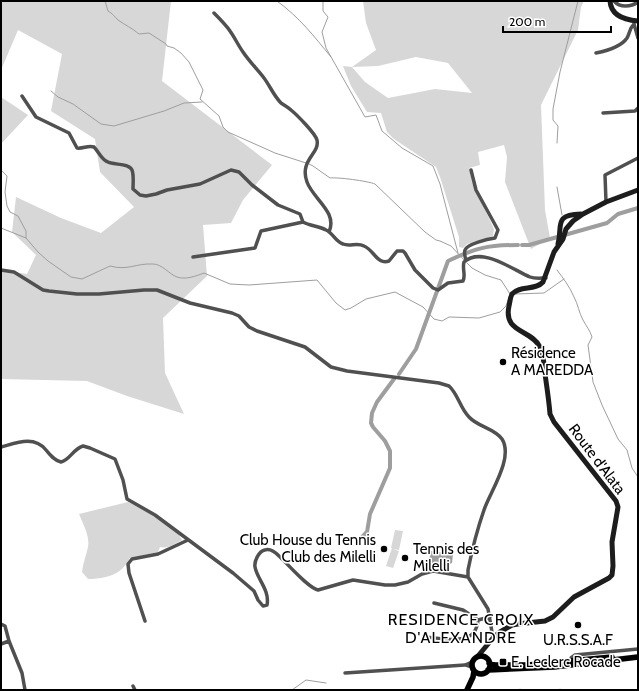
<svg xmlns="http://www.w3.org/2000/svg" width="639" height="691" font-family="Cabin,sans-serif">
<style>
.green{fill:#d7d7d7;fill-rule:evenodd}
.water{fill:#9e9e9e}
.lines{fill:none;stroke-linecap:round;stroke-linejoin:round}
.stream{stroke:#9e9e9e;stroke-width:1}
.canal{stroke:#9e9e9e;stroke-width:4}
.primary-casing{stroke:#dbdbdb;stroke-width:6}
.street{stroke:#505050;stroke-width:3.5}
.secondary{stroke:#1d1d1d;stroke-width:5}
.primary{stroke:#000;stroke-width:5.5}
.poi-dot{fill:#000;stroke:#fff;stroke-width:1.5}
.labels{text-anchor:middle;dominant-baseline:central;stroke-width:3;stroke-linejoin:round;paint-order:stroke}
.poi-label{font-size:15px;fill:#000;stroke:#fff;text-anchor:start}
.street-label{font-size:15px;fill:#000;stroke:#fff}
.neighbourhood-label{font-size:16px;letter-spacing:1px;fill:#000;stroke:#fff}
</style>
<rect width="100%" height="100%" fill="#fff"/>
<!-- green -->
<path class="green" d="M1,1h170l-9,80 110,84 -29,35 -12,23 -28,2 4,51 -44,42 2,55 19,41 -57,-18 -40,-15 -86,-2v-109l26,4 9,-19 -24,-23 4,-35 45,21 40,15 33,-26 -34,-35 -5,-33 -44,-28 11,-57 -44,-24 -17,40z
M363,1h221l-3,6 -3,23 -37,75 4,105 5,28 -19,11 -26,-67 2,-25 -3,-12 -26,7 2,13 -11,3 3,14 22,47 -1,7 -26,8 -4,4 -4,-1v-10l-19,-60 -4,-10 -42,-28 -7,-7 -6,-19 -14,-1 -16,-26 -8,-20 9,1 24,-17 -10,-27zM416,57l32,6 24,30 -37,-4 -47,9 -23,-16 -13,-15 26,-1z
M1,97l27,18 -27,29z
M128,502c14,7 48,24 54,38 -7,4 -14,9 -22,7l-2,5 -28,6c-3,4 -5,8 -8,11 -9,8 -23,10 -34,10l-6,-7c1,-9 4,-16 6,-25 2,-11 -5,-23 -9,-33z
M395,530l8,1 -4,19 -6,-1 6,2 -6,17 -7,-2 6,-18h-1z"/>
<!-- water -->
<path class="water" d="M431,551l22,3 -1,9 -4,2 -16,-1 -3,-4z"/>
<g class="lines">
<!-- stream -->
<path class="stream" d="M105,1l3,10c4,2 7,6 10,9 7,5 14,8 21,14l10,-1 17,11 1,2 7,2 7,5 8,9 14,28 -3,9 19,17 4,11 5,5 47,21 31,10
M277,1c23,17 36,34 54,56
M323,1v10l5,6 -6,15 4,16 39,69 11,-2 6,16 20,17 31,18 7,18 18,69
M51,91l7,6 15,7 28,20 13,2 50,-15 20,-8 18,-1
M557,143l1,-17 -5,-6v-11l7,-37 18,-71
M309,164l4,2 17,12c7,-1 38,3 45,6l50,48 11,8 4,1 11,5 14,15
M1,170l6,6 -2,16 2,14 3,6 8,4 8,15v7l12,14 10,9 23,16 11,2 28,-13c18,5 26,-3 43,-2 9,0 16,10 24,13 9,3 19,-1 27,-4l26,11 19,1 68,-5 19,23 9,7 6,-2 15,-9 29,-7 28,15 11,12 8,2 7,-4 30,1 21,-6 6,-6 3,-9
M557,187l5,28
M1,228l25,10
M467,263l5,5 13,7 16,5 9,14
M557,270c6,8 13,17 17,27 4,7 5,16 9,23 3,6 7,10 9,17l-4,8 5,37 9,23 16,34 9,11 5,18 6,9
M516,294l28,-1 20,-14
M292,690l14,-10 20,3
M365,690h2
M520,690v-1
M560,690v-1"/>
<!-- canal -->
<path class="canal" d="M522,245h7l78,-22 11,-9 20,-6
M399,374l17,-25 32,-88c27,-13 40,-16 70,-16
M359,544l1,-5 7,-7 3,-18 20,-46v-17l-5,-10 -12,-14 -2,-4 1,-10 5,-11 17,-23"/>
<defs>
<path id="primary" d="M472 665a9 9 0 1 1 18 0a9 9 0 1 1-18 0Z
M489,663l6,2h33l84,-8
M488,670l66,-3 84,-10
M467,690l6,-13 1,-6"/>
</defs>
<!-- primary casing -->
<use href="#primary" class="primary-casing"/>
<!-- street -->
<path class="street" d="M614,1c6,7 17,6 24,1
M214,13c6,6 12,12 16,18 5,7 8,14 13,21 6,9 14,17 21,26 6,8 10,18 17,25 3,2 7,4 10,7 6,5 24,23 26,30 3,14 -18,20 -10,42 6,17 31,30 22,50
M634,24l4,14
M596,53c10,-2 25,-6 31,-15 3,-5 2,-9 7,-14
M22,96l14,21 33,16 8,15c6,1 11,-3 17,-1 4,4 7,11 12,14 7,5 22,1 26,9 2,5 1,13 1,19l7,6 6,1 10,-2 11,-4 33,-6 31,-14 8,2 13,13 26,20 22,9 3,8c7,4 16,4 23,8 7,3 9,11 17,14 7,3 14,-2 21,2 10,4 13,19 25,15l8,-10h6l2,2 10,17 18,18 5,2 10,-7 15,-2c3,-6 -1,-12 1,-19 18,-16 49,8 66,15 5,2 11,1 16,1
M603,113l32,-2 3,-3
M606,202l-1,-27 33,-17
M193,257l62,-9 6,-17 42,-9
M466,260c-1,-3 -2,-7 -1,-10 2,-6 23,-11 30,-12l3,-8 -22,-40 -5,-20
M1,270l13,2 29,18 6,1 28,3h22l45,-4h13l33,13 42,10 7,3 10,11 8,4 48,16 26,20 16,4 92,12 10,3c9,8 11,22 20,31 9,10 25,11 33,22 12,19 -12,53 -18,71 -7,20 -12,40 -16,60v7l20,32 5,29
M1,447c15,-4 33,-12 45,3 4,5 8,10 15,12 9,-2 12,-13 22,-16l7,2 25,11 8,21 4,19 28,16 78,58 21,18 4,9 5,6 4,-1c3,-15 -10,-26 -12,-38 -1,-6 4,-16 10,-17 5,-2 11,3 14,6 9,8 28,31 39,34l35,-10 32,5h10l13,-3 14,-8 11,-3 35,6
M434,603l29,7 15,10 12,-3
M145,621l-16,-48 -1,-9 4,-5 26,-5 30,-14
M1,624l4,2 4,15 13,32 3,17
M425,637c19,1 51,11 53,-17
M1,644l8,-3
M570,661l1,-3 4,-3 63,-6
M466,665l6,2
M345,673l120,-8 7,-3
M133,686l2,4"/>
<!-- secondary -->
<path class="secondary" d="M610,1c1,15 15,19 28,20
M558,244c5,-19 -5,-29 23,-30
M478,656l15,-18 7,-6 12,-7 6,-1 27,-3 8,-4 21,-20 35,-19 3,-3 1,-9 -1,-24 6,-35 -2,-6 -62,-79 -4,-8c-1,-13 -3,-26 -5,-40 -1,-9 -1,-18 -5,-27 -9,-18 -37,-14 -31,-41 1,-4 1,-8 3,-12 8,-9 23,-3 31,-12l11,-30 9,-13 3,-10 7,-8 10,-7 23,-12 32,-12"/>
<!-- primary -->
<use href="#primary" class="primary"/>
</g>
<!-- markers -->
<g class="poi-dot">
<circle cx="503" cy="362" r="4"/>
<circle cx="384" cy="549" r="4"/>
<circle cx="405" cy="558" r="4"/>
<circle cx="578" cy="625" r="4"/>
<rect x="499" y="658" width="8" height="8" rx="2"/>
</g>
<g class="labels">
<!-- poi labels -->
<g class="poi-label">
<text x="511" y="353">Résidence<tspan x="511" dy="17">A MAREDDA</tspan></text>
<text x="376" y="540" text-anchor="end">Club House du Tennis<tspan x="376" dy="17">Club des Milelli</tspan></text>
<text x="413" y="549">Tennis des<tspan x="413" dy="17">Milelli</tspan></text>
<text x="578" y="640" text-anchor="middle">U.R.S.S.A.F</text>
<text x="511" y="662">E. Leclerc Rocade</text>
</g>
<!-- street labels -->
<g class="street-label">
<text transform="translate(597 459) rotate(53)">Route d'Alata</text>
</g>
<!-- neighbourhood labels -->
<g class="neighbourhood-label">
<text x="461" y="619">RESIDENCE CROIX<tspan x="461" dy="18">D'ALEXANDRE</tspan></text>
</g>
</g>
<!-- border -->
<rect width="639" height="691" fill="none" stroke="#000000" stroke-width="4"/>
<!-- scale -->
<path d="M503 26v6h108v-6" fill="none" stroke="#000000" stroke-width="2"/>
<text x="509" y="26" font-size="12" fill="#000000" stroke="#ffffff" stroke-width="3" paint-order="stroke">200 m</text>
</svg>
